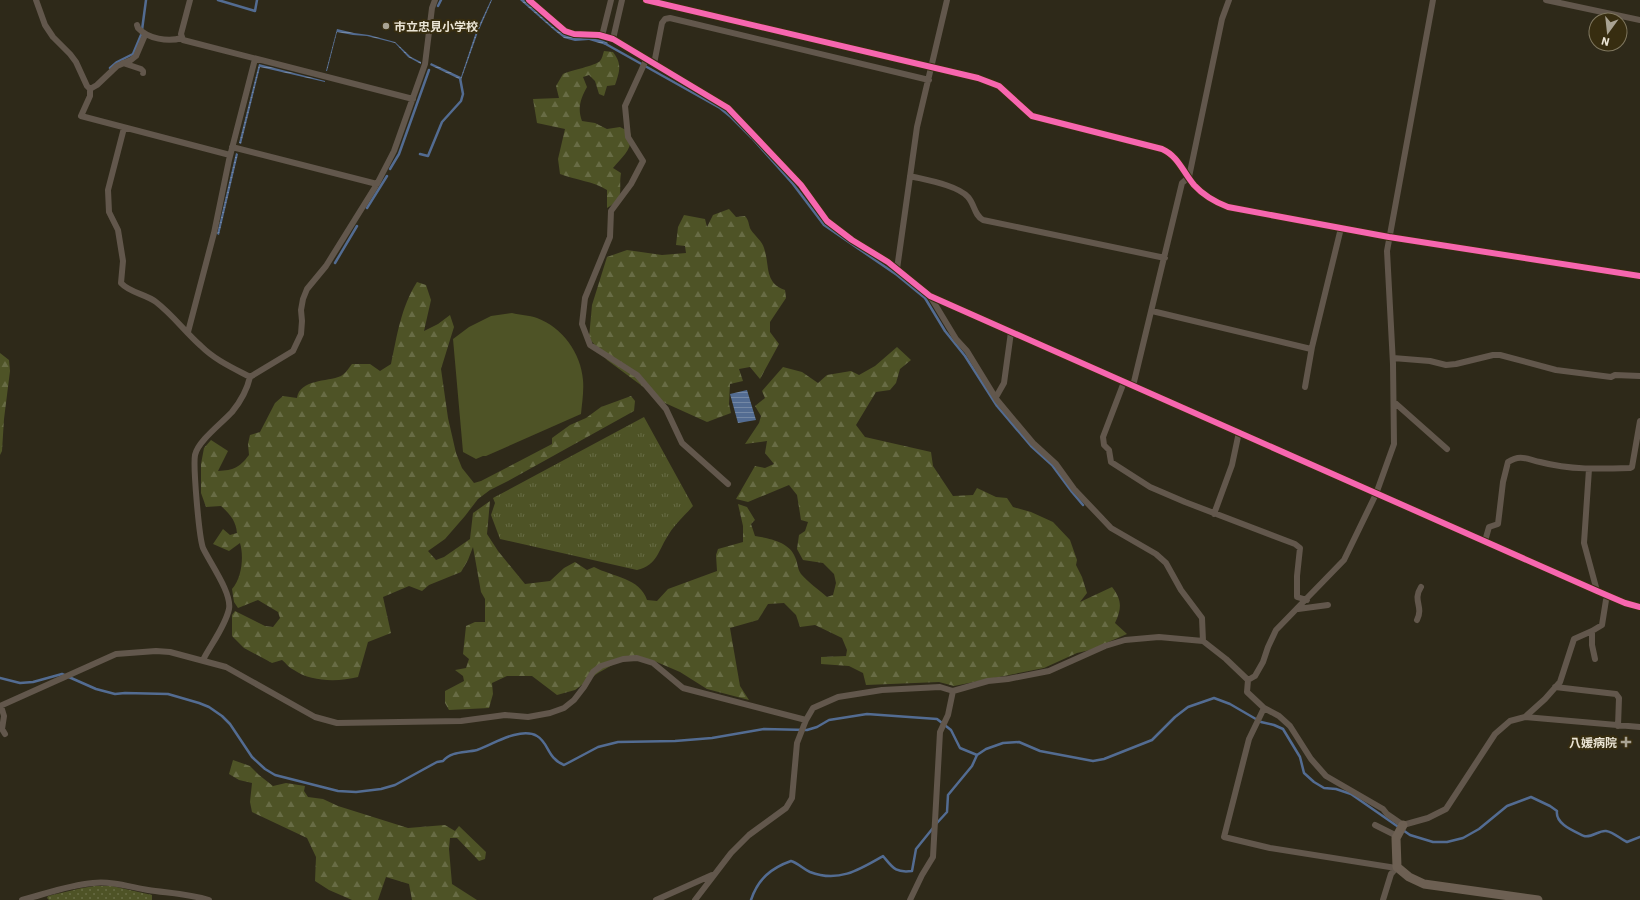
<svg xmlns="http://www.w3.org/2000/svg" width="1640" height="900" font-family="'IBM Plex Sans','Noto Sans JP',sans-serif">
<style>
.grass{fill:url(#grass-dots)}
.forest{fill:url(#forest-firs)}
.park{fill:url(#park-tufts)}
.pitch{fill:#4e5326}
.water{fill:url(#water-rules)}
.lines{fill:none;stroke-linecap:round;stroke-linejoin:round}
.stream{stroke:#536c92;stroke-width:2.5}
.street{stroke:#62574c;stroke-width:6}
.secondary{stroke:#6d6053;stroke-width:9}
.cycleway-casing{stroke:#372d10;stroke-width:8}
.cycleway{stroke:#f766af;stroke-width:6}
.poi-dot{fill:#a9a393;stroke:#372d10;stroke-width:1.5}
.labels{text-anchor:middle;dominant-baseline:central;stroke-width:4;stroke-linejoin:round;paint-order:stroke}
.poi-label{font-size:12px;font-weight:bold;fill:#ebe5d5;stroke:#372d10;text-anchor:start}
</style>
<defs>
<pattern id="grass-dots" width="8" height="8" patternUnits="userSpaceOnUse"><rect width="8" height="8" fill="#4e5326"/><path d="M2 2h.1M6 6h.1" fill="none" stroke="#686c45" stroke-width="1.8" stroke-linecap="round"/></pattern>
<pattern id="forest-firs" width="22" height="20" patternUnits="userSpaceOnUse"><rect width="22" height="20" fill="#4e5326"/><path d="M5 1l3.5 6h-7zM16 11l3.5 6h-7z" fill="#686c45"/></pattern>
<pattern id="park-tufts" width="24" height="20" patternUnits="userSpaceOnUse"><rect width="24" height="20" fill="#4e5326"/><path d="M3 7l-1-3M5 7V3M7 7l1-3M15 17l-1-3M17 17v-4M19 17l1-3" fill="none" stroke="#686c45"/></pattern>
<pattern id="water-rules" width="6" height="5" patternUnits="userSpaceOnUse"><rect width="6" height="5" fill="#536c92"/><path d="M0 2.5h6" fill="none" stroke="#7488a5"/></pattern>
</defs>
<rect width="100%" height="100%" fill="#2e2919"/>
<!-- grass -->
<path class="grass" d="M95,886h17l40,9v5h-103l-2,-2 1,-2 34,-8z"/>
<!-- forest -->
<path class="forest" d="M604,51l9,1c9,12 7,18 2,33l-8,1 -3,10 -5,-2 -4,-13 -6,-6 -6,2 4,10c-6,11 -10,21 -5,34l13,2 12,6 13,-2 10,5c4,16 -7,24 -17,36l8,5c-3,19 5,24 -14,35v-18c-14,-9 -32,-10 -47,-16l-2,-15 7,-30 -28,-6 -4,-24 26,-1 -3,-12 7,-12c8,-4 32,-8 37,-13 2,-2 3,-7 4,-10z
M729,209l7,8 9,-1c5,6 3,9 6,14 4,6 11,11 13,18 6,17 0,35 21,42l1,8 -16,24v10l9,12 -19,35 -10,-12 -11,2 4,12 -13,3 -1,20 2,9 -24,9 -42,-19 -58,-43 -18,-22 3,-33 15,-48 20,-7 35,5 24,-2 -1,-7 -9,-1 2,-18 6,-12 21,4 2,8 6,-12z
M417,282l9,3 5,15 -7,31 14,-7 12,-9 4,12 -13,42 7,49 8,35 6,15 12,15 7,-2 71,-37v-6l18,-13 16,-7 15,-11 30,-11 4,5 -1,10 -126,70 -18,9 -12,9 -13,17 -20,23 -17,12 8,9 8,-3 26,-18 3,-26 17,-12 -3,33 11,17 27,33 25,-3 14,-13 11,-6 12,8 7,-3c19,10 46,11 53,33l10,1 11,-12 49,-18 -1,-16 2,-6 25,-7v-16l-5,-22 9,3 8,13 -4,4 4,12c13,2 35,6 40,21 3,6 2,11 6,17 7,8 18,16 26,23l6,-2 3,-12 -2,-9 -11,-11 -20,-3 -6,-11 2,-14 6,-4 3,-9 -7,-2 -4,-25 -8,-10 -41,17 -12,-3 19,-33 10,2 9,-4 -9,-11 2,-12 -22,3 14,-21 2,-7 -6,-10 10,-8 -3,-7 21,-24 19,5 16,11 9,-8 24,-4 8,4 16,-9 22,-19 14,13 -11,9 -4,14 -6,7 -14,2 -20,33 9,12 66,15 2,14 20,30 20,-1 4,-7 19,9 11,1 6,9 18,5 22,10 17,18 7,20 -1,5 6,12 5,16 -7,9 32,-15c10,13 10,21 3,36l12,11 -37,16 -13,3 -33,15 -90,18 -15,-4 -73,3 -3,-12 -14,-7 -28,-2v-7l25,-1 1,-6 -5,-12 -27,-13 -15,2 -4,-12 -12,-12 -16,1 -10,16 -28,8 10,58 9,14 -42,-11 -27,-17 -28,-12 -29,-1 -25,14 -23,17 -18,5 -25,-19h-25l-15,7 1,11 -4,14 -40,2 -4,-7v-12l19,-10 -1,-5 -8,-6 11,-2 3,-9 -6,-5 3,-28 9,-4h10v-23l-4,-7 -8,-45 -5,13 -7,12 -32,13 -7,6 -13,-5 -26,11 8,36 -23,9 -10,35c-20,5 -47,5 -64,-7 -5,-2 -8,-7 -12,-10l-10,3 -28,-15 -12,-12v-21l3,-4 30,15 8,1 7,-9 -2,-6 -20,-12 -20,8 -4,-6 -2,-13c10,-11 12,-33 8,-46l-11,8 -16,-7 10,-15 7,6 7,-2c-1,-12 -7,-19 -16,-27l-15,1 -5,-14v-29l3,-16 7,-8 17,11 -10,20c16,-1 21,-3 31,-16l-1,-11 2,-9 10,-3 15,-29 8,-7 14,2c3,-19 30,-16 44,-22 4,-2 8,-8 11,-12h18l10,7 11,-7c6,-28 10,-57 26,-82z
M0,353l9,7 1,11 -6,48 -2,32 -2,4z
M233,760l17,6 9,9 14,11 13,-3 19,3 -1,5 4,6 15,2 15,7 70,22 37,-3 10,6 4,-5 27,26 -1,7 -6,2 -22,-23h-7l-1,11 3,35 25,16h-65l-3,-16 -23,-7 -8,23h-26l-23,-10 -14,-9 1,-24 -9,-19 -55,-26 -2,-10 2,-19 -13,-3 -10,-6z"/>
<!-- park -->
<path class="park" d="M644,417l49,89c-8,9 -18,18 -24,28 -11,16 -11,31 -32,36l-137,-31 -9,-24 4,-12 -2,-5z"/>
<!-- pitch -->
<path class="pitch" d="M512,313c8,2 17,2 25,5 25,9 44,35 46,62 1,11 -1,23 -2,34l-95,42h-3l-7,3 -13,-7 -10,-113 16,-12 22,-11z"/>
<!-- water -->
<path class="water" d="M491,0h1l-14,32 -17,48 -31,-15 1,-2 30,14 15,-45z
M520,0h4c12,10 30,31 44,36 13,4 28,0 40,7l-2,2 -17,-5 -14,1 -11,-3 -10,-8z
M337,29l17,4 15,2 26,7 16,15 10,5v2l-13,-7 -13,-14 -28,-7 -14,-1 -16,-3 -10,39h-1z
M259,64l66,17v1l-65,-15 -19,77 -2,-1z
M236,153l2,1 -19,81 -2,-1z
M747,390l9,30 -18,3 -8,-29z"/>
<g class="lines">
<!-- stream -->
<path class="stream" d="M218,0l37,11 2,-11
M438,6l3,-6
M142,30l4,-30
M604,43l116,65 11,9 21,21 41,46 31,41 73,50 28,23 20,33 20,25 32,50 34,40 21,19 20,27 11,13
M110,68l7,-6 16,-8 8,-19
M420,154l8,2 14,-34 19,-21 2,-7 -3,-16
M390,169l9,-15 30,-84
M367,208l20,-32
M335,263l22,-37
M0,678l20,5 13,-1 29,-8 34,15 19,5 10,-1 43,1 31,9 10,4 13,9 8,8 22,33 13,12 10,6 63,16 18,1 25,-3 14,-4 42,-23 6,-1c8,-10 22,-8 34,-11 12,-4 24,-12 37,-15 8,-2 16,-3 23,1 12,7 10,22 27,29l34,-18 20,-5 57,-1 37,-3 52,-9 43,1 10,-3 12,-7 38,-6 70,5 14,11 9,18 17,7
M936,824l11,-12 1,-17 24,-29 5,-11 9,-6 17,-6 16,-1 21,9 53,10 11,-2 48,-19 23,-23 13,-10 26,-9 16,6 31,18 13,3 9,4 17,28 4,16 10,9 10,6 12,1 15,5 59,41 23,7h14l16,-4 16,-9 28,-23 24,-9 19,9 7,5c-2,13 17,20 27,25 8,2 15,-6 22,-5 8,1 14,8 21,11l13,-5
M751,900c7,-21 20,-32 40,-39 7,2 12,8 19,11 28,11 49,-2 73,-16 10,12 12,17 29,15l4,-22 17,-21"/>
<!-- street -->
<path class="street" d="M36,0l9,25 8,12 17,17 6,8 11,24 3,3v7l-9,20 149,39
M190,0l-9,34 2,6 230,59
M529,0l36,31 9,3 25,1 14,4 115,69 73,77 26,36 25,19 36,22 42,34 667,295 28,12 15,4
M646,0l332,78 21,8 33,30 130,33c16,7 21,23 32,36 10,11 21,17 34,22l161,30 251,39
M1546,0l94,20
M137,25l1,3c10,11 30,14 44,10
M602,36l9,-36
M613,39l9,-39
M646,60l-21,46 3,31 15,24 -12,23 -20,27 -1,26 -25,61 -3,26 8,21 47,30 29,34 16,34 46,41
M123,63l18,6 2,2v2
M654,64l8,-41 3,-4 5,-1 259,62
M90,89l7,-4 20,-19 14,-6 5,-4 9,-21
M124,128l-16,62 1,22 9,18 5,31 -2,22c9,10 25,11 35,19 17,13 29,30 45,44 14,14 32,22 49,31
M232,147l145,37
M910,176c16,4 47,9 58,21 7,8 6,18 15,23l182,38
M897,269l20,-142 30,-127
M930,296l26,43 11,12 30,49 36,43 23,21 18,25 37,39 45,26 10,9 15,27 21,28 1,23
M1152,311l159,38
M188,332l26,-99 15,-73 26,-101
M1393,358l37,3 16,4 10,-1 37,-9h7l56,15 55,7 4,-2 25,1
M1124,382l-21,55 1,8 5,5 2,12 39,25 35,15 110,42 5,4 -3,28v21l10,3
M1133,386l49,-203 7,-6 33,-158 7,-19
M1305,387l7,-40 29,-119
M996,397l8,-14 7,-51
M1394,402l53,47
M1589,469l-5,74 13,48
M1214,514l18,-49 7,-33
M1485,541l4,-14 9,-3 5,-42 5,-20c12,-8 19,-3 32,0 30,8 60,7 90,6l2,-1 8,-46
M1298,609l30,-4
M1417,620c7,-14 -5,-19 4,-33
M1592,631v14l3,14
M203,660c8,-16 22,-33 26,-51 3,-16 -19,-46 -26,-61 -4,-11 -10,-81 -8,-93 3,-14 27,-32 37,-43 9,-11 15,-22 18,-35l43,-26 8,-17 1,-13 -1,-11 2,-11 4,-10 19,-23 51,-82 17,-33 31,-87 7,-56 3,-8
M1248,680l7,-4 8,-14 5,-15 8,-17 68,-70 32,-66 18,-50 -1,-80 -6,-113 46,-251
M1248,680l-1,12 17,16 15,8 11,10 21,33 15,17 57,33 4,5 16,11 25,-7 18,-9 49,-75 15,-13 15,-4 115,10
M1555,687l61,7 3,4 -1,28
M0,706l116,-52 40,-3 14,1 56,15 89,50 22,6 124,-2 44,-6 23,2 22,-4 14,-5 10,-8 10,-13 9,-15 8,-6 22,-7 14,-1 16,5 30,25 123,32
M1,706l3,10 -2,13 3,5
M1264,708l-15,31 -25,98 46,11 126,20
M1525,717l20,-18 15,-17 14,-43 18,-8 10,-6 4,-25 2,-4
M1375,825l22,11
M22,900c23,-6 47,-15 71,-17 19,-2 37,4 55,7 20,3 41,4 61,10
M656,900l56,-25
M695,900l36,-47 18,-18 37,-27 6,-10 5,-55 9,-23 7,-12 25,-11 44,-7 58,-3 13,4 35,-10 20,-2 41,-8 56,-25 20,-6 34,-3 44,4 23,18 22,21
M910,900l12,-25 11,-18 7,-125 8,-17 5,-24
M1383,900l8,-26 6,-7"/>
<!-- secondary -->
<path class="secondary" d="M1403,825l-7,13 1,29 12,10 15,7 114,16"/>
<defs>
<path id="cycleway" d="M529,0l36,31 9,3 25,1 14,4 115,69 73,77 26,36 25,19 36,22 42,34 667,295 28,12 15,4
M646,0l332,78 21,8 33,30 130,33c16,7 21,23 32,36 10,11 21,17 34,22l161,30 251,39"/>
</defs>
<!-- cycleway casing -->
<use href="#cycleway" class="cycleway-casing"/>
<!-- cycleway -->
<use href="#cycleway" class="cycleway"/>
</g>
<!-- markers -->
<g class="poi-dot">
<circle cx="386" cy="26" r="4"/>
<path d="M1624 736h4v4h4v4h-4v4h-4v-4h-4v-4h4z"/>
</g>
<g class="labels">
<!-- poi labels -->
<g class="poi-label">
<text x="394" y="26">市立忠見小学校</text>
<text x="1617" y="742" text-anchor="end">八媛病院</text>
</g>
</g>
<!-- north arrow -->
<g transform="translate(1608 32) rotate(195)"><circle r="19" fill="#372d10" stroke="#7f775f"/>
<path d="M0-3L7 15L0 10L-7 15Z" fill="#a9a393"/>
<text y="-6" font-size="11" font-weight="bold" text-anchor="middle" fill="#ebe5d5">N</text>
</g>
</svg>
